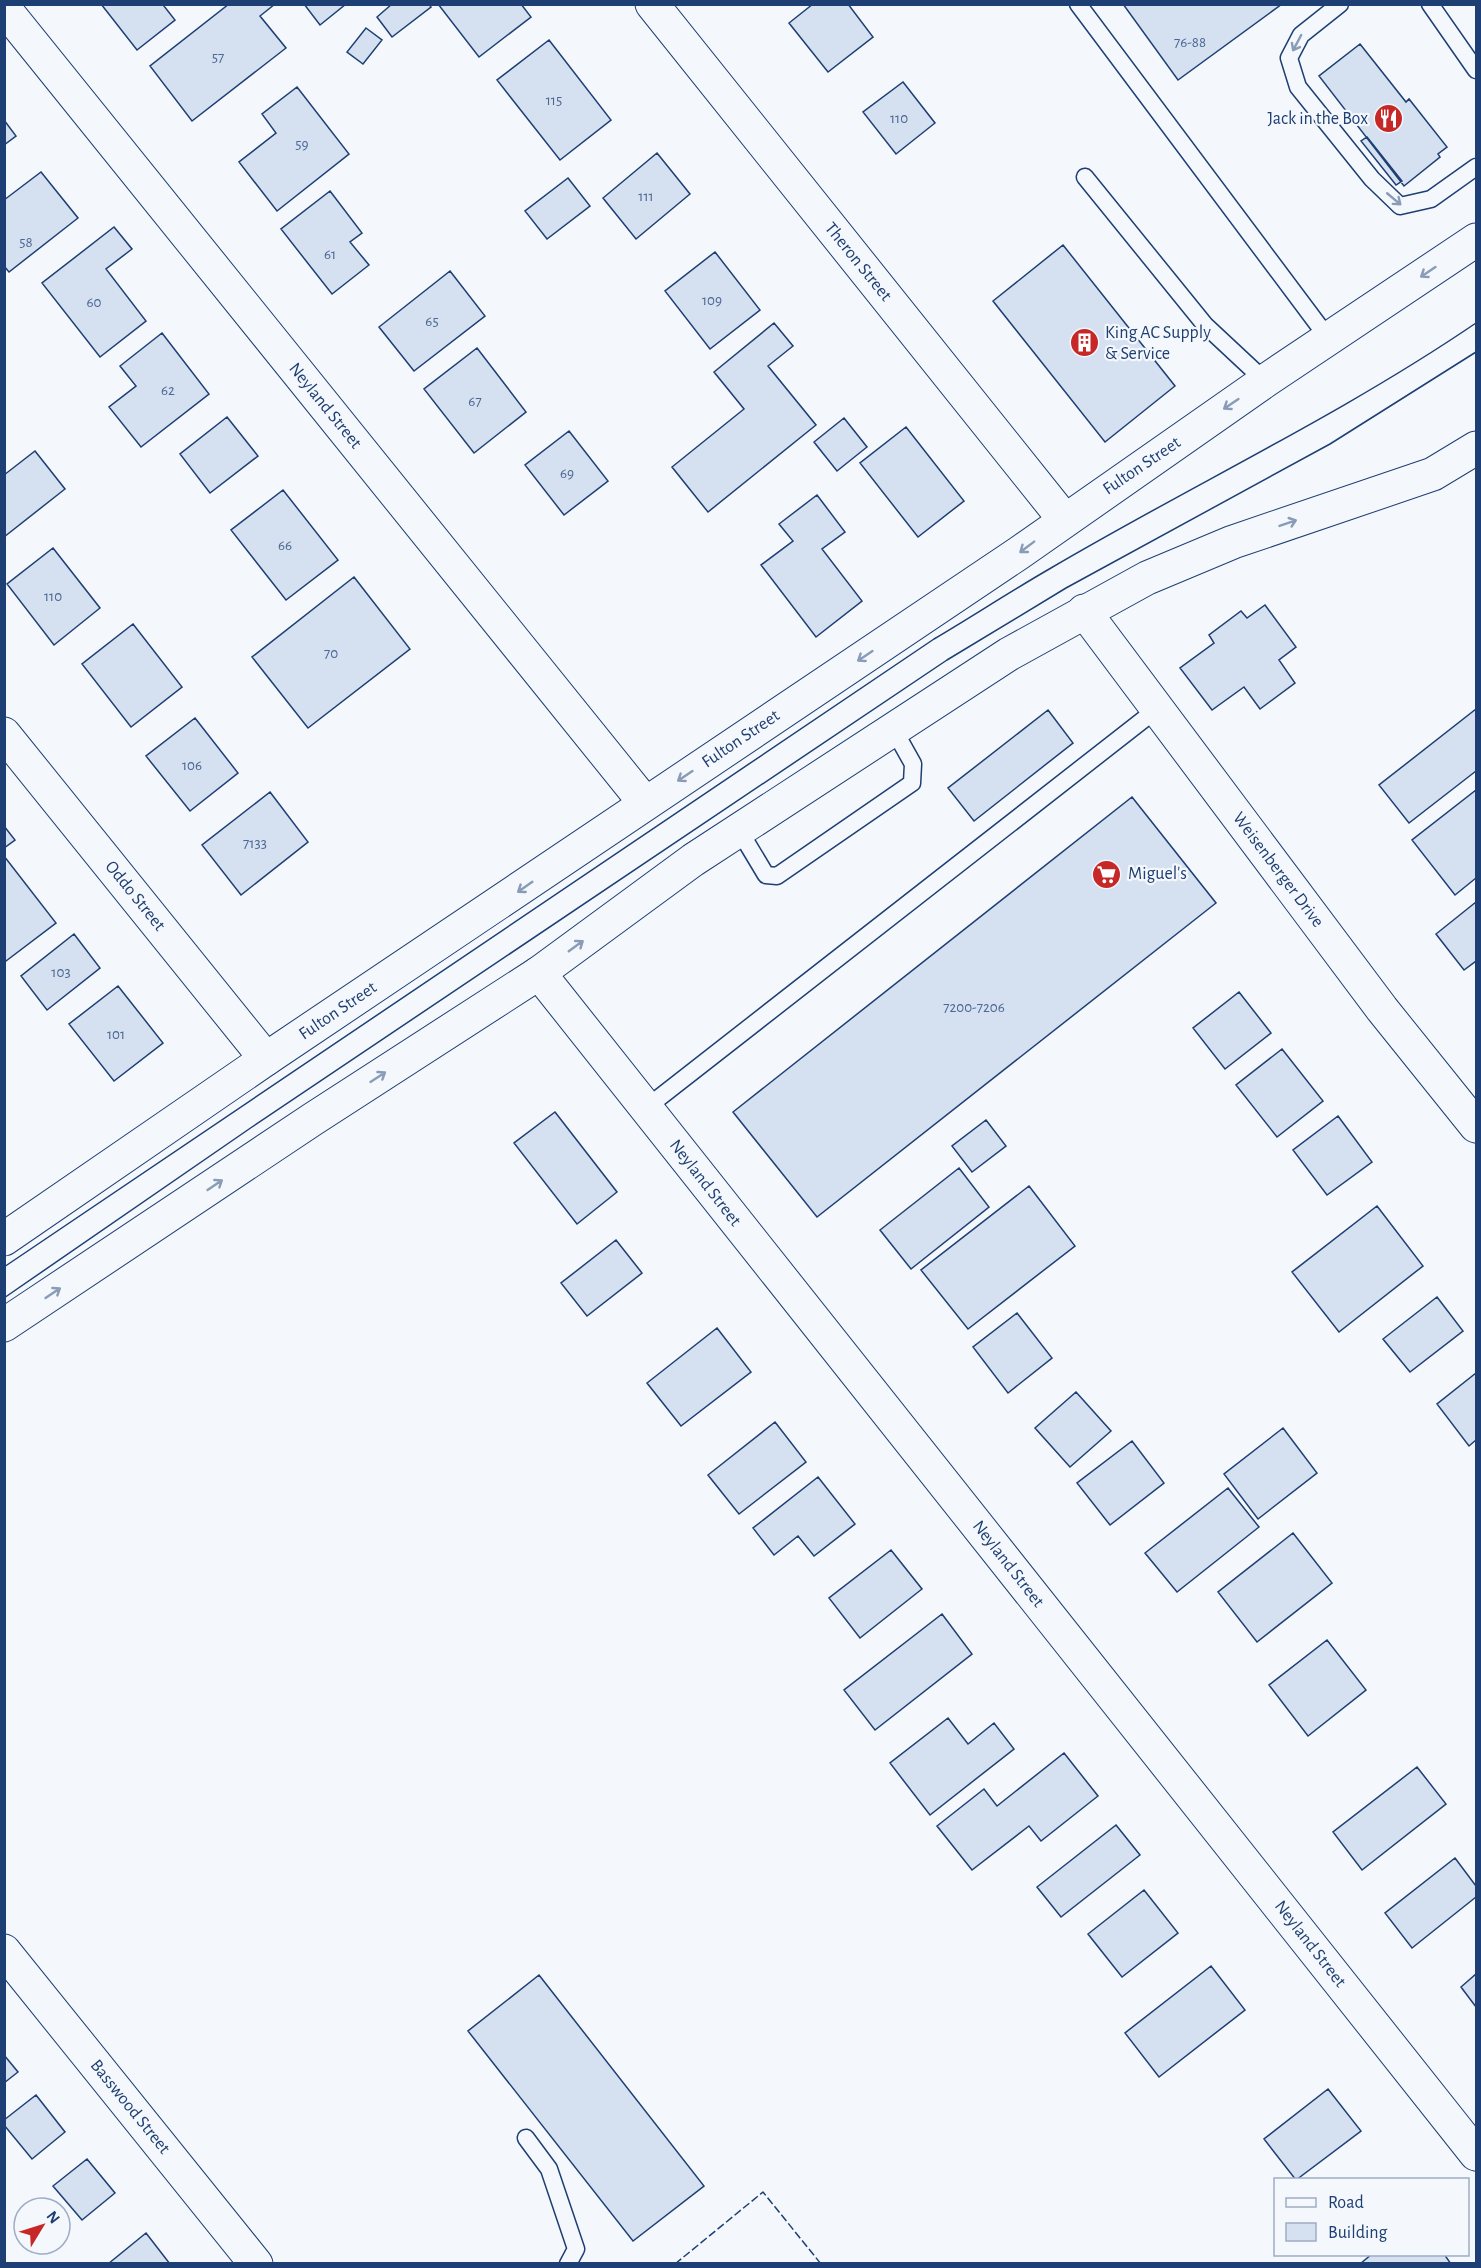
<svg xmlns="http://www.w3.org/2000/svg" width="1481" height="2268" font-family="'Alegreya Sans',sans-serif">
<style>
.building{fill:#d5e0f0;stroke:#1d3f73;stroke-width:1.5}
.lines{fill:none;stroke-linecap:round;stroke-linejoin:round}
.lane-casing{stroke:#1d3f73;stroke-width:19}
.street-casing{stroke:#1d3f73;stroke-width:35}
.secondary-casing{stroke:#1d3f73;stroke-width:35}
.lane{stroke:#f4f7fb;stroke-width:16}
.street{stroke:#f4f7fb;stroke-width:33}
.secondary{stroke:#f4f7fb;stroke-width:33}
.tram{stroke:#1d3f73;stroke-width:1.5}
.fence{stroke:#1d3f73;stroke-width:1.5;stroke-dasharray:8 3;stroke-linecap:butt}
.oneway{stroke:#889bb7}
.labels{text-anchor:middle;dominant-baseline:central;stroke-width:4.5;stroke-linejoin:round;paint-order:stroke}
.number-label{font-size:15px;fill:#4b6792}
.poi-label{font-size:18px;fill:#1d3f73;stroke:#f4f7fb;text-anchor:start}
.street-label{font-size:18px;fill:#1d3f73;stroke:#f4f7fb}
</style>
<rect width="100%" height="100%" fill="#f4f7fb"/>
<!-- building -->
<path class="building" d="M101,4h65l-2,2 11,14 -38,30z
M229,4h46l-15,12 26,32 -94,73 -42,-55z
M304,4h42l-26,21z
M392,4h37l2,3 -39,30 -15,-20z
M438,4h83l10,13 -52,40z
M813,4h35l25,33 -45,35 -39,-49z
M1123,4h159l-104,76z
M366,28l16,12 -19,24 -16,-12z
M549,40l62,80 -51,40 -63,-80z
M1360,44l46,58 3,-3 38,48 -9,7 2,3 -36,29 -85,-110z
M903,82l32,41 -39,31 -33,-42z
M297,87l52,67 -72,57 -38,-49 37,-29 -14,-19z
M4,120l12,16 -12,9z
M1367,137l35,44 -6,4 -35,-44z
M657,153l33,41 -54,45 -33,-41z
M41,172l37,46 -69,54 -5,-6v-66z
M568,178l22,28 -43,33 -22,-28z
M330,191l32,42 -12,9 19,23 -37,29 -51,-65z
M114,227l18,22 -26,20 40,52 -46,36 -58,-74z
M1063,245l112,141 -70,56 -112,-141z
M715,252l45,58 -50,39 -45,-58z
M450,271l35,45 -71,55 -35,-44z
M774,323l19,23 -25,20 48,59 -108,87 -36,-45 72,-58 -30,-37z
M162,333l47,61 -68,53 -32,-40 27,-21 -16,-20z
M477,348l49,64 -52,41 -50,-64z
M227,417l31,39 -48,37 -30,-39z
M844,418l23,29 -30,24 -23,-29z
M906,427l58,74 -46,36 -58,-74z
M569,431l39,50 -44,34 -39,-50z
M35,451l30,38 -61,48v-62z
M283,490l55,70 -52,40 -55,-70z
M817,495l28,37 -23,17 40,52 -46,36 -55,-72 32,-24 -14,-17z
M53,548l47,60 -46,37 -47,-61z
M354,577l56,72 -102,79 -56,-71z
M1265,605l31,42 -17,13 16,23 -35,26 -16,-22 -32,23 -32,-42 34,-25 -5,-8 32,-24 6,7z
M133,624l49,63 -51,40 -49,-63z
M1476,709v62l-67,52 -30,-38z
M1048,710l25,33 -99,78 -26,-33z
M195,718l43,55 -48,38 -44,-55z
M1476,790v88l-21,17 -43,-55z
M270,792l38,50 -67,53 -39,-50z
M1132,797l84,106 -399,314 -84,-105z
M4,826l11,14 -11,8z
M4,856l52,67 -50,38 -2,-3z
M1476,902v59l-12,9 -28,-36z
M74,934l26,34 -53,42 -26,-34z
M118,986l45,57 -49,38 -45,-57z
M1239,992l32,41 -46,36 -32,-41z
M1282,1049l41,52 -46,36 -41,-52z
M555,1112l62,80 -40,32 -63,-81z
M1338,1116l34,46 -45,33 -34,-45z
M986,1120l20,26 -34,26 -20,-26z
M959,1168l30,39 -78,62 -31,-39z
M1029,1186l46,60 -107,83 -47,-59z
M1377,1206l46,60 -84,66 -47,-60z
M616,1240l26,33 -55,43 -26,-33z
M1437,1297l26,34 -53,41 -27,-33z
M1017,1313l35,45 -44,35 -35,-46z
M717,1328l34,44 -70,54 -34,-43z
M1476,1373v67l-7,6 -32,-42z
M1076,1392l35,39 -41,36 -35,-39z
M775,1422l31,40 -67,52 -31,-39z
M1283,1428l34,45 -59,46 -34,-45z
M1132,1441l32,42 -54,42 -33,-42z
M818,1477l37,47 -41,32 -16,-20 -24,19 -21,-27z
M1228,1488l31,39 -82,65 -32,-39z
M1293,1533l39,50 -75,59 -39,-50z
M891,1550l31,39 -62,49 -31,-40z
M942,1614l30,40 -97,76 -31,-40z
M1327,1640l39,50 -58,46 -39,-51z
M948,1718l20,26 26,-21 20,26 -84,66 -40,-52z
M1064,1753l34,43 -57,45 -12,-15 -57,44 -35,-44 47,-37 13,17z
M1417,1767l29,37 -84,66 -29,-38z
M1116,1825l24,30 -79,62 -24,-30z
M1455,1858l21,28v11l-64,51 -27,-35z
M1144,1890l34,43 -56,44 -34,-43z
M1211,1966l34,44 -86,67 -34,-44z
M1476,1974v33l-15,-20z
M539,1975l165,211 -71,55 -165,-210z
M4,2055l14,17 -14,11z
M1328,2089l33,42 -65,49 -32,-41z
M36,2095l29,37 -33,27 -28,-34v-5z
M87,2159l28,34 -33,27 -29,-34z
M146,2233l24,31h-62z
M1372,2254h72l7,10h-91z"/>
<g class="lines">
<defs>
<path id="lane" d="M1078,4l250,334
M1340,4l-39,31 -12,23 9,29 74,92 28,27 31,-7 45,-32
M1430,4l46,66
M1085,177l120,148 60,56
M739,830l27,45 11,1 135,-93 1,-19 -19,-34
M646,1108l511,-399
M526,2138l23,31 27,80 -8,15"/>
<path id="street" d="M652,4l412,515
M4,8l641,795
M1084,611l298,398 94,117
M4,734l262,325
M539,973l937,1181
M4,1951l252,313"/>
<path id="secondary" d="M4,1239l262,-180 753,-506 246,-172 211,-141
M4,1325l309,-206 226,-146 154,-113 316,-206 138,-76 86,-36 200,-68 43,-26"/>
</defs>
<!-- lane casing -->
<use href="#lane" class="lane-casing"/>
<!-- street casing -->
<use href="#street" class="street-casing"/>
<!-- secondary casing -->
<use href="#secondary" class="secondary-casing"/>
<!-- lane -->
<use href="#lane" class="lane"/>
<!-- street -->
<use href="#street" class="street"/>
<!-- secondary -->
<use href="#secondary" class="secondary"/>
<!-- tram -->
<path class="tram" d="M4,1267l930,-628c39,-23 77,-48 117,-71 141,-83 290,-153 425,-245
M4,1298l248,-171 695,-467 119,-72 264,-144 146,-92"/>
<!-- fence -->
<path class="fence" d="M675,2264l88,-72 58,72"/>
</g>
<!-- one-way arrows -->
<defs><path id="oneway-shaft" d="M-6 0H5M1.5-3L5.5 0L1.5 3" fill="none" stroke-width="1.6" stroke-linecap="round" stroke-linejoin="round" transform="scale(1.5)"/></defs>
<g class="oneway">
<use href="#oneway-shaft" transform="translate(1297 43) rotate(118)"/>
<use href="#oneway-shaft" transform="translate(1394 199) rotate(40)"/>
<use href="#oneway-shaft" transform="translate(1428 272) rotate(146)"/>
<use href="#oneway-shaft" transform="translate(1231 404) rotate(146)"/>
<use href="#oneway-shaft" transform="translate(1288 523) rotate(-19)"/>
<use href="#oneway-shaft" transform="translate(1027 547) rotate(143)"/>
<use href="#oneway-shaft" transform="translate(865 656) rotate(146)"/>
<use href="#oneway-shaft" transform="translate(685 776) rotate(146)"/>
<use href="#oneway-shaft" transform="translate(525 887) rotate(145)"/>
<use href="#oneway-shaft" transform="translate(576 946) rotate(-36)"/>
<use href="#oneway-shaft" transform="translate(378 1077) rotate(-33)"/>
<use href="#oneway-shaft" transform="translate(215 1185) rotate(-34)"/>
<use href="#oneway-shaft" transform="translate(53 1293) rotate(-34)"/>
</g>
<!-- icons -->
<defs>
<symbol id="restaurant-disc" viewBox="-11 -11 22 22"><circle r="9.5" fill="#c62828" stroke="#f4f7fb"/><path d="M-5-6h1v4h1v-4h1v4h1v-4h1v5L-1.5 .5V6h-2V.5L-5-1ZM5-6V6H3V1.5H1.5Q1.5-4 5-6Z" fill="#fff"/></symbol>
<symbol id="building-disc" viewBox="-11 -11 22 22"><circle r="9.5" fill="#c62828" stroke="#f4f7fb"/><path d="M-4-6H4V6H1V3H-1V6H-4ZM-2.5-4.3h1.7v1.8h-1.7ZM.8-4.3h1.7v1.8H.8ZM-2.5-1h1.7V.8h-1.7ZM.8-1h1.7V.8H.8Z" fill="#fff"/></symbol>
<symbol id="supermarket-disc" viewBox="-11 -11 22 22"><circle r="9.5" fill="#c62828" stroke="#f4f7fb"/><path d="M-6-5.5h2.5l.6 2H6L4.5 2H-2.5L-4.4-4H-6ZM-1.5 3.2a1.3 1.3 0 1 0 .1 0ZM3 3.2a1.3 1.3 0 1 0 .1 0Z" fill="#fff"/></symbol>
</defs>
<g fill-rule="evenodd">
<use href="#restaurant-disc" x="1372" y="102" width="33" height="33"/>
<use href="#building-disc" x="1068" y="326" width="33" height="33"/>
<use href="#supermarket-disc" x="1090" y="858" width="33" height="33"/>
</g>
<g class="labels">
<!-- number labels -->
<g class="number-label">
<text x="1190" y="42">76-88</text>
<text x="218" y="57">57</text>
<text x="554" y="100">115</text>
<text x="899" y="118">110</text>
<text x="302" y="144">59</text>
<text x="646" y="196">111</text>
<text x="26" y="242">58</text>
<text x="330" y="254">61</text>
<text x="712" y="300">109</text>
<text x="94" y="302">60</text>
<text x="432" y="321">65</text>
<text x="168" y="390">62</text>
<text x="475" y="401">67</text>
<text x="567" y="473">69</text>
<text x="285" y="545">66</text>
<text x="53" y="596">110</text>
<text x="331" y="653">70</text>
<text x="192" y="765">106</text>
<text x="255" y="843">7133</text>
<text x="61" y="972">103</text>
<text x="974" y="1007">7200-7206</text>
<text x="116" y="1034">101</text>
</g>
<!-- poi labels -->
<g class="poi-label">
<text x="1368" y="119" text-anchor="end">Jack in the Box</text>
<text x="1105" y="333">King AC Supply<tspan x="1105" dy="21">&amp; Service</tspan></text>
<text x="1128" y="874">Miguel's</text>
</g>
<!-- street labels -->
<g class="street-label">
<text transform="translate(858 262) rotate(51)">Theron Street</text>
<text transform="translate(325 406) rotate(51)">Neyland Street</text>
<text transform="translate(1142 466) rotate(-34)">Fulton Street</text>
<text transform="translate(741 739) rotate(-34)">Fulton Street</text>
<text transform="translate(1278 870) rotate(53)">Weisenberger Drive</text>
<text transform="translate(135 896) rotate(51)">Oddo Street</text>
<text transform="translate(338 1011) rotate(-34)">Fulton Street</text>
<text transform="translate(705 1183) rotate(52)">Neyland Street</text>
<text transform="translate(1008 1564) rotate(52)">Neyland Street</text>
<text transform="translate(1310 1944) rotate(52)">Neyland Street</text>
<text transform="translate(130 2107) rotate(51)">Basswood Street</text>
</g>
</g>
<!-- border -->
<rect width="1481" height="2268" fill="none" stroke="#1d3f73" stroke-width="12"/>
<!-- legend -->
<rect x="1274" y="2178" width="195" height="78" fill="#f4f7fb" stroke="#9eadc5" stroke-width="1.5"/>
<rect x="1286" y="2198" width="30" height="9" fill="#f4f7fb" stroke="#9eadc5" stroke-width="1.5"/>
<text x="1328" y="2208" font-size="18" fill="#1d3f73">Road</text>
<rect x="1286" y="2223" width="30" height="18" fill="#d5e0f0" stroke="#9eadc5" stroke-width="1.5"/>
<text x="1328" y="2238" font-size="18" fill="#1d3f73">Building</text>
<!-- north arrow -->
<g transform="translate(42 2226) rotate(52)"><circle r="28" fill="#f4f7fb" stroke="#9eadc5" stroke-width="1.5"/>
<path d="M0-4.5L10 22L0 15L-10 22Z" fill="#c62828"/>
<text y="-9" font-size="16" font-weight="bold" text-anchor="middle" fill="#1d3f73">N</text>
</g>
</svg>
